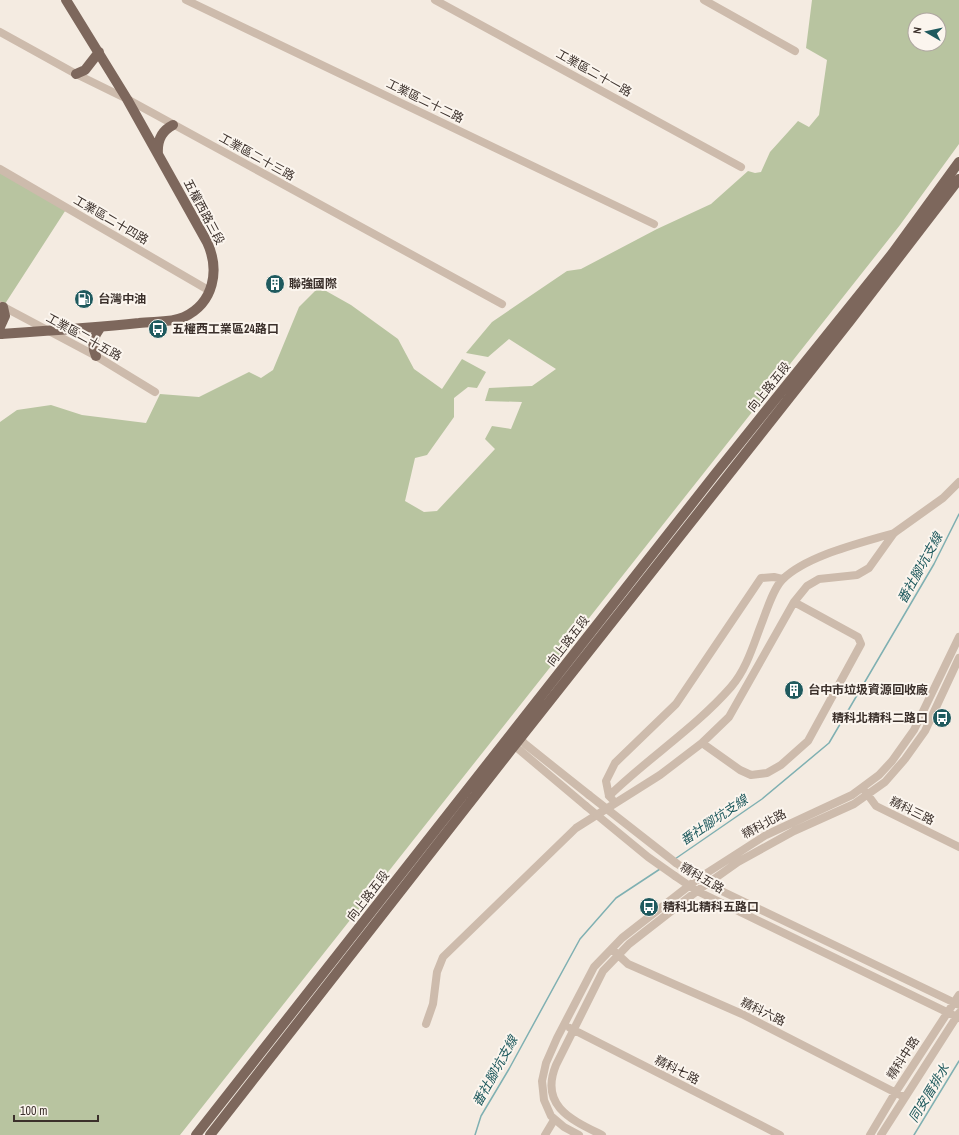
<svg xmlns="http://www.w3.org/2000/svg" width="959" height="1135" font-family="'Archivo Narrow','Noto Sans TC',sans-serif">
<style>
.green{fill:#b8c4a0;fill-rule:evenodd}
.lines{fill:none;stroke-linecap:round;stroke-linejoin:round}
.stream{stroke:#7fb0b2;stroke-width:1.5}
.minor{stroke:#cdbbac;stroke-width:8}
.major{stroke:#7d675c;stroke-width:10}
.minor-bridge{stroke:#cdbbac;stroke-width:8}
.labels{text-anchor:middle;dominant-baseline:central;stroke-width:4;stroke-linejoin:round;paint-order:stroke}
.street-label{font-size:12px;fill:#3b302b;stroke:#fbf5ee}
.poi-label{font-size:12px;font-weight:bold;fill:#3b302b;stroke:#fbf5ee;text-anchor:start}
.water-label{font-size:13px;font-style:italic;fill:#1f5a5e;stroke:#fbf5ee}
</style>
<rect width="100%" height="100%" fill="#f4ebe1"/>
<!-- green -->
<path class="green" d="M812,0h147v144l-59,81 -720,910h-180v-713l17,-12 34,-5 31,10 64,8 14,-29 39,3 50,-25 12,6 12,-8 26,-63 20,-20 32,18 47,34 16,30 28,20 20,-30 24,13 -9,16 -9,-1 -14,11v19l-27,38 -12,3 -10,43 19,11 13,-1 58,-62 -10,-10 7,-13 19,3 11,-27 -37,-1 4,-13 43,-2 24,-17 -47,-30 -21,18 -22,-4 26,-31 75,-51 14,-2 76,-40 54,-25 37,-33 7,2 6,-1 9,-20 28,-31 11,6 10,-12 8,-55 -21,-12zM915,20h24v24h-24z
M0,170l67,38 -64,99 -3,-2z"/>
<g class="lines">
<!-- stream -->
<path class="stream" d="M675,859l87,-60 67,-56 105,-179 25,-50
M475,1135l6,-19 28,-47 71,-130 36,-41 44,-29
M914,1135l45,-74"/>
<!-- minor -->
<path class="minor" d="M186,0l468,224
M435,0l306,167
M704,0l91,51
M0,32l76,42 51,25 375,205
M0,169l210,122
M0,305l96,51 59,36
M516,734l9,10 64,51
M510,742l76,64
M702,743l27,-26 65,-115 13,-16 12,-7 38,-4 12,-7 25,-35 49,-35 16,-16
M865,791l11,15 83,41
M609,796c39,-38 86,-68 122,-109 15,-17 22,-41 30,-62 5,-12 12,-37 22,-46 25,-24 78,-36 111,-46
M612,799l-3,-3 -3,-15 9,-18 61,-59 85,-126 13,-1 8,2
M676,863l31,21 252,121
M675,876l22,15 262,127
M615,952l13,12 114,50 162,83
M426,1024l7,-20 4,-32 6,-15 133,-129 84,-53 42,-32 38,27 11,5 16,-2 14,-8 27,-24 53,-97 -3,-7 -64,-35
M570,1028l210,107
M545,1135l9,-15
M579,1135l-15,-8 -13,-11 -7,-16 -2,-19 4,-18 11,-25 37,-71 28,-29 77,-60 67,-43 86,-40 27,-20 13,-14 22,-31 45,-93
M602,1135c-30,-15 -63,-29 -46,-70l47,-94 26,-27 68,-53 41,-29 56,-31 60,-27 31,-22 20,-23 20,-28 34,-73
M870,1135l25,-42 64,-98
M881,1135l78,-122"/>
<!-- major -->
<path class="major" d="M76,74l9,-4 14,-18
M158,154c-1,-13 3,-23 15,-29
M0,327l5,-11 -2,-9
M0,334c46,-3 93,-6 139,-11 14,-2 32,0 45,-6 30,-14 36,-47 23,-75l-80,-143 -61,-99
M96,356c-5,-12 -3,-19 5,-29
M196,1135l520,-662 176,-219 67,-92
M210,1135l301,-385 339,-429 109,-142"/>
<!-- minor-bridge -->
<path class="minor-bridge" d="M589,795l87,68
M586,806l62,51 27,19"/>
</g>
<!-- icons -->
<defs>
<symbol id="building-disc" viewBox="-11 -11 22 22"><circle r="9.5" fill="#1f5a5e" stroke="#fbf5ee"/><path d="M-4-6H4V6H1V3H-1V6H-4ZM-2.5-4.3h1.7v1.8h-1.7ZM.8-4.3h1.7v1.8H.8ZM-2.5-1h1.7V.8h-1.7ZM.8-1h1.7V.8H.8Z" fill="#fff"/></symbol>
<symbol id="fuel-disc" viewBox="-11 -11 22 22"><circle r="9.5" fill="#1f5a5e" stroke="#fbf5ee"/><path d="M-5.5-6h7V0h2V4h1.3V-2.5L3-4.5l.8-.8L6-3V5H2.5V1h-1V6h-7ZM-4.2-4.7v3.2H.2V-4.7Z" fill="#fff"/></symbol>
<symbol id="bus-disc" viewBox="-11 -11 22 22"><circle r="9.5" fill="#1f5a5e" stroke="#fbf5ee"/><path d="M-5-6H5V4H4V6H2V4H-2V6H-4V4H-5ZM-3.5-4V0h7V-4ZM-3.5 1.2v1.5H-2V1.2ZM2 1.2v1.5H3.5V1.2Z" fill="#fff"/></symbol>
</defs>
<g fill-rule="evenodd">
<use href="#building-disc" x="264" y="273" width="22" height="22"/>
<use href="#fuel-disc" x="73" y="288" width="22" height="22"/>
<use href="#bus-disc" x="147" y="318" width="22" height="22"/>
<use href="#building-disc" x="783" y="679" width="22" height="22"/>
<use href="#bus-disc" x="931" y="707" width="22" height="22"/>
<use href="#bus-disc" x="638" y="896" width="22" height="22"/>
</g>
<g class="labels">
<!-- street labels -->
<g class="street-label">
<text transform="translate(594 73) rotate(29)">工業區二十一路</text>
<text transform="translate(425 101) rotate(26)">工業區二十二路</text>
<text transform="translate(257 157) rotate(29)">工業區二十三路</text>
<text transform="translate(204 212) rotate(62)">五權西路三段</text>
<text transform="translate(111 220) rotate(30)">工業區二十四路</text>
<text transform="translate(84 337) rotate(29)">工業區二十五路</text>
<text transform="translate(769 387) rotate(-51)">向上路五段</text>
<text transform="translate(568 641) rotate(-52)">向上路五段</text>
<text transform="translate(912 811) rotate(26)">精科三路</text>
<text transform="translate(764 824) rotate(-28)">精科北路</text>
<text transform="translate(702 878) rotate(30)">精科五路</text>
<text transform="translate(368 896) rotate(-52)">向上路五段</text>
<text transform="translate(763 1012) rotate(26)">精科六路</text>
<text transform="translate(903 1058) rotate(-57)">精科中路</text>
<text transform="translate(677 1070) rotate(27)">精科七路</text>
</g>
<!-- poi labels -->
<g class="poi-label">
<text x="289" y="284">聯強國際</text>
<text x="98" y="299">台灣中油</text>
<text x="172" y="329">五權西工業區24路口</text>
<text x="808" y="690">台中市垃圾資源回收廠</text>
<text x="928" y="718" text-anchor="end">精科北精科二路口</text>
<text x="663" y="907">精科北精科五路口</text>
</g>
<!-- water labels -->
<g class="water-label">
<text transform="translate(920 568) rotate(-61)">番社腳坑支線</text>
<text transform="translate(714 820) rotate(-34)">番社腳坑支線</text>
<text transform="translate(495 1071) rotate(-61)">番社腳坑支線</text>
<text transform="translate(929 1093) rotate(-59)">同安厝排水</text>
</g>
</g>
<!-- north arrow -->
<g transform="translate(927 32) rotate(279)"><circle r="19" fill="#fbf5ee" stroke="#aea6a0"/>
<path d="M0-3L7 15L0 10L-7 15Z" fill="#1f5a5e"/>
<text y="-6" font-size="11" font-weight="bold" text-anchor="middle" fill="#3b302b">N</text>
</g>
<!-- scale -->
<path d="M14 1115v6h84v-6" fill="none" stroke="#3b302b" stroke-width="2"/>
<text x="20" y="1115" font-size="12" fill="#3b302b" stroke="#fbf5ee" stroke-width="3" paint-order="stroke">100 m</text>
</svg>
